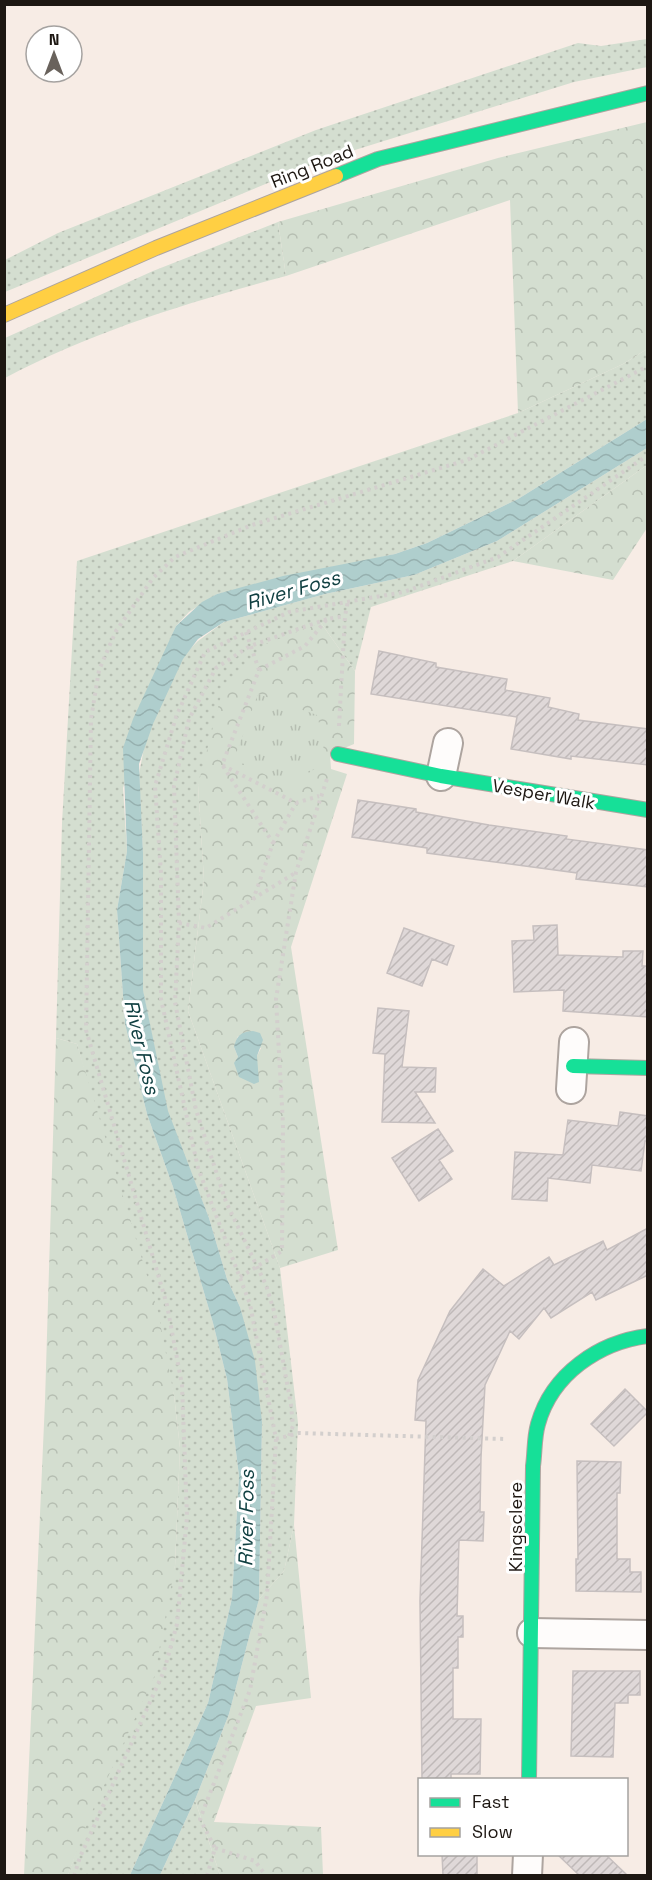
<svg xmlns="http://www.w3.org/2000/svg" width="652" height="1880" font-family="'Space Grotesk',sans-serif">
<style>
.grass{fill:url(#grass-dots)}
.forest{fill:url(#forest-crowns);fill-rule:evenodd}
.park{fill:url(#park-tufts)}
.water{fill:url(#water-waves)}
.building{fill:url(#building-hatch);stroke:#c6bfbf;stroke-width:1.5}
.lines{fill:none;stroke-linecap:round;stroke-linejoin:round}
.street-casing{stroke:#ada49f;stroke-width:32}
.fast-casing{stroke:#ada49f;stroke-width:16}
.slow-casing{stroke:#ada49f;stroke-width:16}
.path{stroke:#d3cfcd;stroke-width:4;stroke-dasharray:3 4.5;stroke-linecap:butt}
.street{stroke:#fefcfb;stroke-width:28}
.fast{stroke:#16e098;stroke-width:14}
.slow{stroke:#ffcf43;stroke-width:14}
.labels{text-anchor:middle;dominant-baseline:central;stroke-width:6;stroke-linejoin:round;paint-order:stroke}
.street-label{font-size:18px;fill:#1d1712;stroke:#fff}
.water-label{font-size:20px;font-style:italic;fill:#114042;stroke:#fff}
</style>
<defs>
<pattern id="grass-dots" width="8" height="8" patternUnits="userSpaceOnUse" patternTransform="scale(1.5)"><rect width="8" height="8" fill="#d4ded0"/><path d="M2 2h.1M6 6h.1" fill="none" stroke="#b6beb2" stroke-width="1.8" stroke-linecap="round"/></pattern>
<pattern id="forest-crowns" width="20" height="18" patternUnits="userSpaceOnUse" patternTransform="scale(1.5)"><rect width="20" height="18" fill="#d4ded0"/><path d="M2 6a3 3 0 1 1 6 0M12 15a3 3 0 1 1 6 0" fill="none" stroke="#b6beb2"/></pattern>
<pattern id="park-tufts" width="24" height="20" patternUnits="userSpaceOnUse" patternTransform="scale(1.5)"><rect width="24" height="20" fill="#d4ded0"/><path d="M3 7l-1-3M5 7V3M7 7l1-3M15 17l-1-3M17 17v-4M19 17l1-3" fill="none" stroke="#b6beb2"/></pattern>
<pattern id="water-waves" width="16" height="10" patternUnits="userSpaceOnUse" patternTransform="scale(1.5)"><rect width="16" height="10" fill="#afcecd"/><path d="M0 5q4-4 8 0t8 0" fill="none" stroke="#96b0af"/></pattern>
<pattern id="building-hatch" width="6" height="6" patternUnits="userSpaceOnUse" patternTransform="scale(1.5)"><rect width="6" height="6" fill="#dfd8d8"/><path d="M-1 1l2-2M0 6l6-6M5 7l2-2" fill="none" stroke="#bfb9b8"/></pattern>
</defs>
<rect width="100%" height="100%" fill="#f7ece5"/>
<!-- grass -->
<path class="grass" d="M647,39v28l-73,15 -248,77 -321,133v-32l53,-27 258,-103 262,-87 23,3z
M278,222l8,54c-96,26 -193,55 -281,102v-40l148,-67z
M647,349v70l-129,80 -91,44 -32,11 -178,40 -28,18 -13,14 -16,39 -37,123 4,63 -10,59 8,114 22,90 26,73 40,136 14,56 12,97 -7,122 -24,105 -78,172h-62l107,-309 5,-118 -6,-53 -97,-351 -21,-6 6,-215 15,-262 441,-148 105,-49z
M647,448v17l-134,96 -142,46 -16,64 -34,-48 -123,162 6,95 -16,131 92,257 18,155 -4,102 -10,46 -25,28 3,-177 -22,-115 -13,-28 -18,-61 -42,-107 -24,-120v-138l-4,-79 6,-31 34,-83 19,-19 26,-19 101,-28 89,-19 83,-34z
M195,1800l25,75h-60z"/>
<!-- forest -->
<path class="forest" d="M647,122v227l-24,15 -105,49 -8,-213 -224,76 -8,-54 220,-64z
M647,465v63l-34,52 -100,-19z
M321,623l34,48 -1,73 -24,10 1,15 16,5 -56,173 47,303 -58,18 -92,-257 16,-131 -6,-95 24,-93 43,-48zM238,1036l23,12 -4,8v15l-19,-14 -4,-10z
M56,1038l21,6 81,268 16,83 6,53 -5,118 -21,111 -64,139 -22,59 -44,1 21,-475z
M294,1525l17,173 -55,8 -42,116 107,5 2,48h-103l-25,-75 34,-86 30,-115 25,-28z"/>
<!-- park -->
<path class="park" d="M258,694l59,21 7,28 -3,22 -33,21 -54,-27z"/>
<!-- water -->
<path class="water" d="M647,419v29l-150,93 -83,34 -89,19 -101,28 -26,17 -15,20 -30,65 -14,40 4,89v137l25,121 41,107 18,61 13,28 15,54 7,61 -3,177 -30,115 -34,86 -35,75h-30l78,-172 24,-105 7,-122 -12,-97 -14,-56 -40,-136 -26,-73 -22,-90 -8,-114 10,-59 -4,-103 10,-29 43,-93 26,-24 15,-8 66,-18 112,-22 32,-11 91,-44z
M253,1031l7,2 3,7 -6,16 2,26 -5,2 -15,-7 -5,-14 4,-6 -4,-10c3,-12 7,-15 19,-16z"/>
<!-- building -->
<path class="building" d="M379,651l57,12v4l71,12 -2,11 45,8 -2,9 31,7 -1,6 70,9v36l-77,-9v3l-60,-10 6,-32 -146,-23z
M358,800l58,9v3l73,13 78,11 -1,3 82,11v37l-72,-8 1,-6 -150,-20v-5l-75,-11z
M557,925l1,30 65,2v-6h20l-1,15h6v51l-85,-6 1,-21 -50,2 -2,-51 22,-1 -1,-14z
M404,928l50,18 -7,19 -15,-6 -10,27 -35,-13z
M378,1008l31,3 -7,56 34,1 -1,24h-20l20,31 -53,-1 3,-68 -12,-1z
M620,1112l28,4v25h-3l-4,30 -49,-6 -2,18 -42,-5 -1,23 -35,-2 3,-47 48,3 5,-35 50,6z
M438,1129l15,22 -14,9 13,19 -33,22 -27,-43z
M648,1228v47l-52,25 -4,-8 -41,26 -7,-10 -25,31 -9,-8 -25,54 -4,72 -1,55h4l-1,29 -24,-1 -2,76h6v21h-5v31h-5v51h28l-1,55h-29v5h-29l-2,-178 6,-180 -11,-1 3,-40 32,-69 33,-42 21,17 45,-29 5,8 49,-24 4,9z
M625,1389l23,23 -34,34 -23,-22z
M577,1461l44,1 -1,31h-3v66h13v13h11v20l-65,-1v-32h2z
M573,1671h67v24h-12v8h-13l-2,54 -42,-1z
M442,1854h35v21h-34z
M557,1854h48l22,21h-48z"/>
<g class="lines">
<defs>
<path id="street" d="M441,776l7,-33
M571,1089l3,-47
M532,1633l116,2
M527,1876l1,-22"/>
<path id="fast" d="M336,176l42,-17 270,-66
M338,754l103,22 207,34
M573,1066l75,2
M529,1780l4,-314c2,-14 1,-28 5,-42 14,-50 61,-82 110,-88"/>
<path id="slow" d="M4,315l152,-67 180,-72"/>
</defs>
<!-- street casing -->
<use href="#street" class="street-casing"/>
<!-- fast casing -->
<use href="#fast" class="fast-casing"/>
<!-- slow casing -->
<use href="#slow" class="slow-casing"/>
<!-- path -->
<path class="path" d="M246,632l13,38 -37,95 74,38 23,-7
M259,670l46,-24 22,-27 18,-3
M339,726l6,-110 3,-15
M223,766l50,77 -20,57
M273,843l23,-40
M179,923l27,5 89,-55
M240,1277l42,-26 1,-127 -7,-125 20,-127 31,-93
M289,1436l4,-10 -2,-21 -17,-94 -8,-26 -40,-83 -30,-92 -21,-108 4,-79 -5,-137 15,-67 27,-51 34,-22 77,-27
M276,1439l23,-6 206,6
M215,1848l40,13 11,15
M74,1876l6,-19 84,-186 13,-47 10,-107 -5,-132 -15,-80 -81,-275 5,-311 8,-49 17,-39 37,-53 22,-21 77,-32 215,-65 181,-94
M207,1876l8,-28 -15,-29 50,-129 17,-95 9,-156 -26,-135 -52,-136 -37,-169v-126l-6,-87 21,-69 29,-65 84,-40 115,-20 94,-35 150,-102"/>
<!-- street -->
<use href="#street" class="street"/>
<!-- fast -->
<use href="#fast" class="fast"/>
<!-- slow -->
<use href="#slow" class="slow"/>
</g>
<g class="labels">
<!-- street labels -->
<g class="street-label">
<text transform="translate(312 166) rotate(-22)">Ring Road</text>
<text transform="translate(544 794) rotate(10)">Vesper Walk</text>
<text transform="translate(515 1527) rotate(-90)">Kingsclere</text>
</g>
<!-- water labels -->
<g class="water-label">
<text transform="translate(293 590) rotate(-16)">River Foss</text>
<text transform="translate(142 1047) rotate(77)">River Foss</text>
<text transform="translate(246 1518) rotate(-89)">River Foss</text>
</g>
</g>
<!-- border -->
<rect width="652" height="1880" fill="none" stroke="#1d1712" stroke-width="12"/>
<!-- legend -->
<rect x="418" y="1778" width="210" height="78" fill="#ffffff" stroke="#a5a2a0" stroke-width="1.5"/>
<rect x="430" y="1798" width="30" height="9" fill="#16e098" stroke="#a5a2a0" stroke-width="1.5"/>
<text x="472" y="1808" font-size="18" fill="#1d1712">Fast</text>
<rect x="430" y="1828" width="30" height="9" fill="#ffcf43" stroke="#a5a2a0" stroke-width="1.5"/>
<text x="472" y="1838" font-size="18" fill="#1d1712">Slow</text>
<!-- north arrow -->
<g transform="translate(54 54)"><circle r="28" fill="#ffffff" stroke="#a5a2a0" stroke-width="1.5"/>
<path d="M0-4.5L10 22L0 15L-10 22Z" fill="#69625c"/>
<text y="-9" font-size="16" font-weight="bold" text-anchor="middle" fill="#1d1712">N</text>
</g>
</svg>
